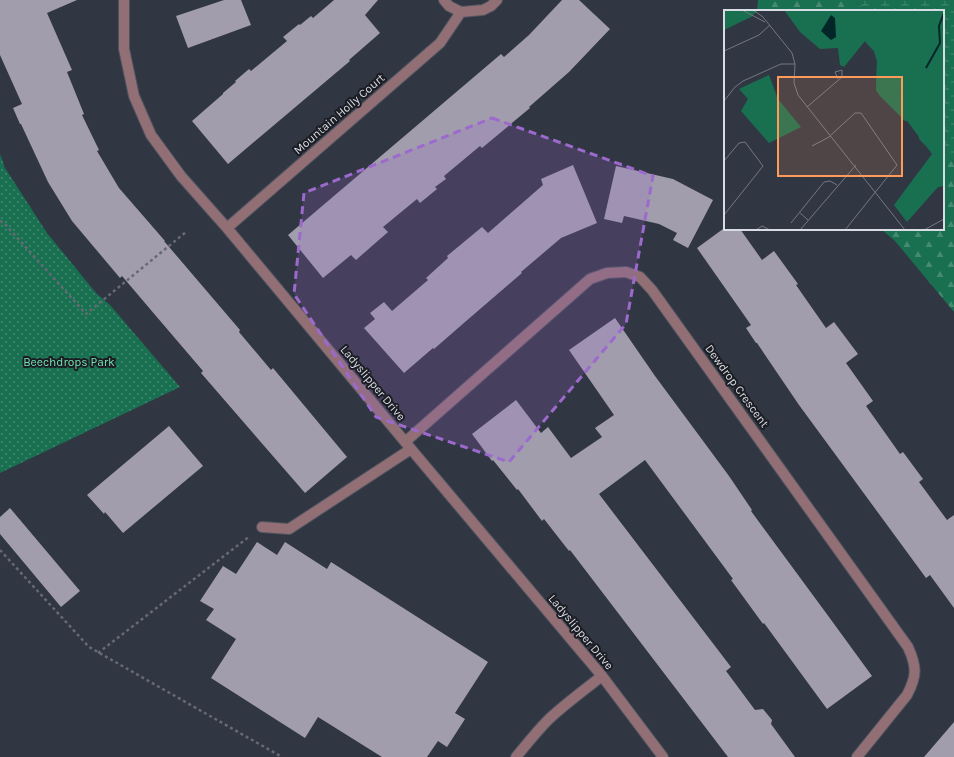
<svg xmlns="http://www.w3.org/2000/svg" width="954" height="757" font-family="Karla,sans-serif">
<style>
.grass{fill:url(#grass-dots)}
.forest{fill:url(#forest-firs)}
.wetland{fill:url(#wetland-marsh)}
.building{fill:#a19dad}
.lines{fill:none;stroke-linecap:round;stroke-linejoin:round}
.minor-casing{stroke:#4f5460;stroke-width:12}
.path{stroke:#656a75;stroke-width:2.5;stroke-dasharray:3 3;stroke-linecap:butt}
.minor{stroke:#916f74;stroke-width:10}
.marked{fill:#9c6acc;fill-opacity:0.2;stroke:#9c6acc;stroke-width:3;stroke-dasharray:8 5;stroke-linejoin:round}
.labels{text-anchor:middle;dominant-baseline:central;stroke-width:4;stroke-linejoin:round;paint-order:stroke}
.street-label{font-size:12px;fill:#d8dce4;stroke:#1b1d23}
.park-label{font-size:12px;fill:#72e2b1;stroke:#1b1d23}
.inset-river{fill:none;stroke:#032628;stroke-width:2}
.inset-road{fill:none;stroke:#747883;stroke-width:1}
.view{fill:#ff9b5a;fill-opacity:0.15;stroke:#ff9b5a;stroke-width:2}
.inset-edge{fill:none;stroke:#d8dce4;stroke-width:2}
</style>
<defs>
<pattern id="grass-dots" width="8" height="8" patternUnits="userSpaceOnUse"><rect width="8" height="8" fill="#197050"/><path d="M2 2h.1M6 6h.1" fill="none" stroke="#458a71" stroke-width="1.8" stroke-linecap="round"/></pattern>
<pattern id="forest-firs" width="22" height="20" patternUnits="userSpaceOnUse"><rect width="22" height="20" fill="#197050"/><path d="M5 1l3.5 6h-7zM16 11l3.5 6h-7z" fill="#458a71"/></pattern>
<pattern id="wetland-marsh" width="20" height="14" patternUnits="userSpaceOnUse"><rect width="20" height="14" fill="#197050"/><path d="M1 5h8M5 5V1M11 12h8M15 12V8" fill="none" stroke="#458a71"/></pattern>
</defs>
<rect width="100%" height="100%" fill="#313643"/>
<!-- grass -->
<path class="grass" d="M0,154l5,14 42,65 49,60 14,12 70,82 -180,86z"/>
<!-- forest -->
<path class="forest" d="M758,0h96l12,11h-109z
M943,147l11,16v149l-59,-71 -14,-12h62z"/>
<!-- wetland -->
<path class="wetland" d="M854,0h100v163l-11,-16v-136h-77z"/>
<!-- building -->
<path class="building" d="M0,0h77l-30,13 25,57 -5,2 17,42 -2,1 17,35 -2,1 22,37 46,53h-1l76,89 -1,2 32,38 2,-2 74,89 -42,36 -104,-120 2,-2 -47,-55 -34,-40 -2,2 -48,-57 -24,-39 -27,-58h-1l-7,-16 9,-4 -22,-49z
M224,0h17l10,25 -63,23 -12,-32z
M334,0h44l-13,15 15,18 -31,27 1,1 -122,103 -36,-43 31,-27v-1l13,-11 -1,-1 14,-12 2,2 36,-30 -4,-4 16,-13 1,1 11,-9 2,2z
M562,0h17l31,29 -41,43 -40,35 1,1 -48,40 -2,-2 -36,30 2,3 -11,8 2,2 -17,14 -3,-4 -34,28 5,5 -32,28 -5,-5 -28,23 -35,-43 213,-181 3,3 25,-22z
M573,165l24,58 -36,15 -40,34 1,1 -57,49 -31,27 -1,-1 -29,25 -40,-45 11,-9 -5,-6 14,-11 8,9 36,-31 -2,-2 22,-20 -1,-2 35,-29 6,6 55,-48 -2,-6z
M616,166l57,13 40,21 -25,48 -15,-8 4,-7 -18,-9 -35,-8 -2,7 -18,-4z
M723,229h17l22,31 12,-9 24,33 -2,1 30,43 8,-6 24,32 -12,9 27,38 -7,5 34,48 3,-2 20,27 -4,3 28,38 7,-5v93l-24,-33 -4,3 -127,-173 -42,-62h-1l-10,-15 5,-3 -54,-77z
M615,318l40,58 74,100 23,34 -1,1 78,106 43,59 -45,33 -63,-86 -1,1 -32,-44 2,-1 -88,-119 -46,34 132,173 -5,4 29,39 8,-1 9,11 -1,4 24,33h-67l-158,-207 -1,1 -25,-32 -2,2 -24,-32 -1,1 -24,-30 -1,1 -20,-27 44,-34 25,33 7,-6 23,31 31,-21 -7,-9 19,-13 -45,-65z
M169,426l34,40 -80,67 -18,-21 -1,2 -17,-19z
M10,508l70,83 -19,16 -61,-73v-17z
M257,542l20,13 8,-13 42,27 4,-7 157,100 -33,51 10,6 -18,28 -9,-6 -11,16h-45l-64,-40 -13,21 -94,-60 25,-39 -30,-19 8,-11 -14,-8 23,-35 13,8z
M954,722v35h-30z"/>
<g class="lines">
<defs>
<path id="minor" d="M124,0v49l10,47 17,39 30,41 46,52 184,221 191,227 61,81
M444,0l5,6 12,6 22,-2 8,-4 6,-6
M227,228l213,-185 21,-31
M405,442l185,-163 17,-6 19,-1 14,5 12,13 256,357c9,20 9,29 -1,48l-50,62
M262,527l27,2 122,-80
M516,757c10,-12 21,-26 33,-38 16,-15 35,-29 53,-43"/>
</defs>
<!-- minor casing -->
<use href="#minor" class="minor-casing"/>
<!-- path -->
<path class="path" d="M0,221l4,2 82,91 100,-82
M0,550l89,97 193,110
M98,653l152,-117"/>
<!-- minor -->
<use href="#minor" class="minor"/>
</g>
<!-- marked area -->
<path class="marked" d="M492,118l161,58 -27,148 -117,138 -133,-45 -82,-123 10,-101z"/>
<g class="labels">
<!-- street labels -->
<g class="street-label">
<text transform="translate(339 114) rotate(-41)">Mountain Holly Court</text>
<text transform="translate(373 383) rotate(50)">Ladyslipper Drive</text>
<text transform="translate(737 386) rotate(54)">Dewdrop Crescent</text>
<text transform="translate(581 632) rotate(50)">Ladyslipper Drive</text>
</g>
<!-- park labels -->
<g class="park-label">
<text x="69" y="362">Beechdrops Park</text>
</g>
</g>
<!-- overview -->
<g transform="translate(724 10)">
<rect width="220" height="220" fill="#313643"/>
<path d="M0,0h34l-7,7 -27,13zM60,0h160v176l-6,1 -31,35 -13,-17 38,-51 -40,-53 -16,-11 1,-29 -3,-10 -9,-10 -21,26 -4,-2 -2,-17 -18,1 -20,-17zM45,65l9,24 23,28 -32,16 -28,-32 7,-12 -9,-10z" fill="#197050"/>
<path d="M117,0h10l-3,4 15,7 2,-11h79v140l-5,2 -14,-7 -6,-6 -1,-13 -6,-5h-7l-25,-25 -4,-6 1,-29 -3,-10 -25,-26zM164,66l31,1 11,21 4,27 -11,7 -6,-11 -7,-7 -11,-20 -1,-9z" fill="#197050" fill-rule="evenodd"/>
<path d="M127,0h14l-2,11 -8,5 -7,-6zM183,51l23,37 4,27 -8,7h-3l-6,-11 -7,-7 -11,-20 -1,-9 -10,-9 8,-12z" fill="#197050"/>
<path d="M34 79a6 6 0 1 1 12 0a6 6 0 1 1-12 0Z" fill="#197050"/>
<path d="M107,5l4,3 1,19 -5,3 -10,-9z" fill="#032628"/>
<path class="inset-river" d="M202,58l14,-25 -1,-17 5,-13"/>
<path class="inset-road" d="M18,0l23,12M29,0l10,7 29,36 3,11 -1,19 4,12 107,135M0,41l35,-16 11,-10M0,91l11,-14 8,-6 38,-17h14M83,97l35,-30v-7l-7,2 3,7M107,125l24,-22h6l36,52 -52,65M88,136l19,-10M0,151l15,-18 6,-1 18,24 -39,49M75,202l9,8M67,213l33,-41 6,-1 7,4M32,220l6,-4 8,4M76,220l56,-65M200,220l20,-11"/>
<path class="view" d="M54,67h124v99h-124z"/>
<rect width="220" height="220" class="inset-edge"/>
</g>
</svg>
